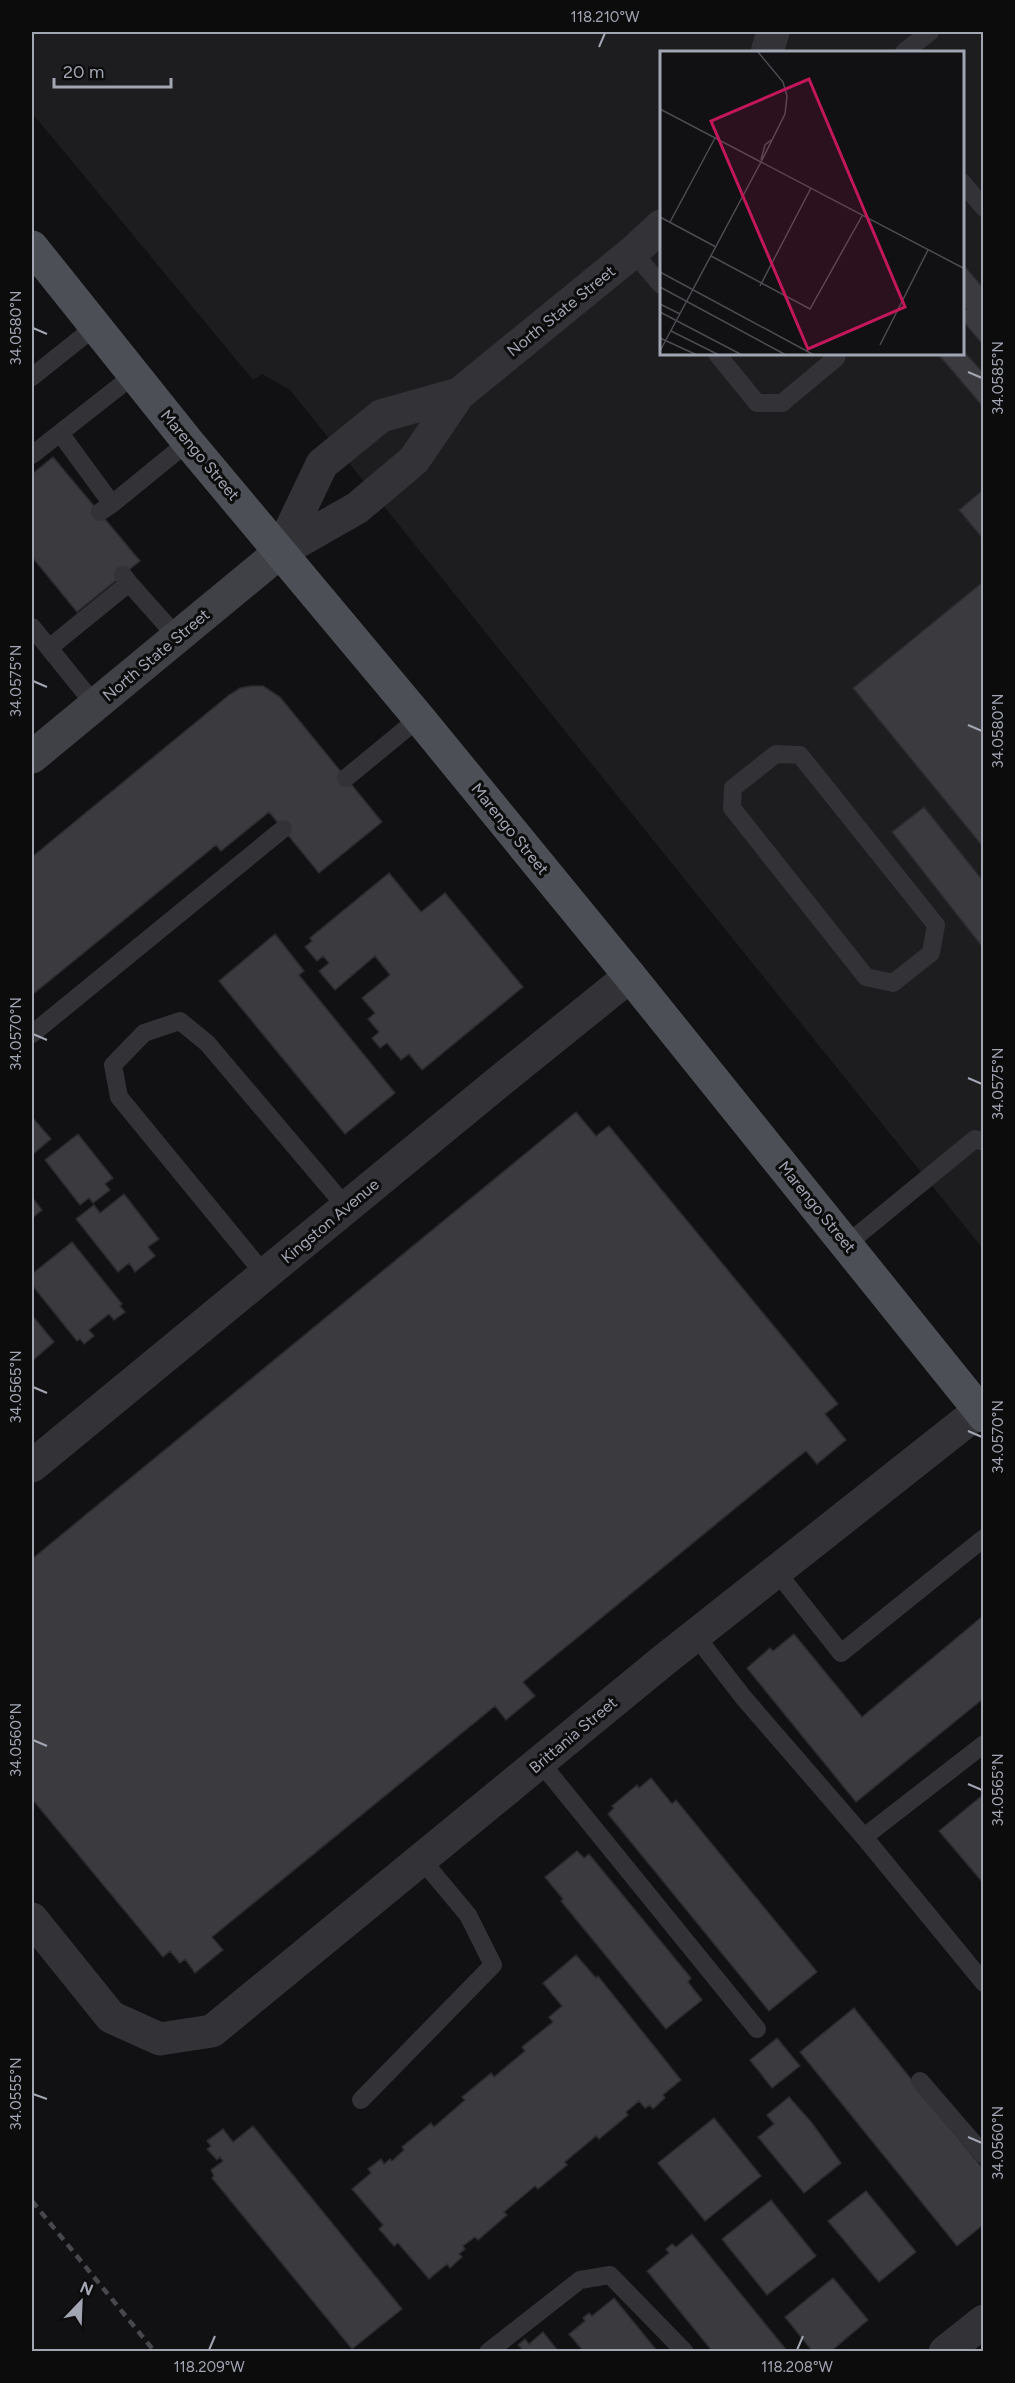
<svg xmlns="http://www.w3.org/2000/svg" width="1015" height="2383" font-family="Figtree,sans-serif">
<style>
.built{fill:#1d1d1f;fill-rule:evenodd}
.building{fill:#3b3b3f;stroke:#2b2a2e;stroke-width:1.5}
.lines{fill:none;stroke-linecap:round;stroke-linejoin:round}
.lane{stroke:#323237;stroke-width:18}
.street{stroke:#323237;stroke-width:33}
.secondary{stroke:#404147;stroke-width:33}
.primary{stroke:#4d4f56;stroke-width:33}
.rail{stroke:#46484e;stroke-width:4.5;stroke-dasharray:8 6;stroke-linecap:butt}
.ticks{fill:none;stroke:#a2a6b3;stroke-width:2}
.labels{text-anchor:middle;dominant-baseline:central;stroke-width:6;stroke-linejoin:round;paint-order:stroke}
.street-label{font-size:16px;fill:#a2a6b3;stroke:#0c0c0d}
.inset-road{fill:none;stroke:#4b4c52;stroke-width:1.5}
.view{fill:#c2185b;fill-opacity:0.15;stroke:#c2185b;stroke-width:3}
.inset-edge{fill:none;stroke:#a2a6b3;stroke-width:3}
.neatline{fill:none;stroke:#a2a6b3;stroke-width:2}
.ticks-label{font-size:15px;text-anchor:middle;fill:#a2a6b3}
</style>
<rect width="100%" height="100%" fill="#111012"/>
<!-- built -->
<path class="built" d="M32,32h951v1217l-693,-859 -28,-16 -9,6 -221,-267zM661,52h301v302h-301z"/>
<!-- building -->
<path class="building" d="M962,263l22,26v57l-22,-26v-8l4,-3 -4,-5z
M962,349l22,25v34l-46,-54h24z
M53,457l87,104 -63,51 -45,-55v-83z
M984,489v51l-25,-30z
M984,581v267l-131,-160z
M251,686h12l17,11 102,125 -63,51 -50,-61 -48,39 -5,-6 -184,150v-138l197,-162 11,-7z
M924,807l60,75v67l-92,-117z
M389,873l32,39 24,-19 78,94 -101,83 -13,-16 -8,6 -14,-17 -7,5 -8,-10 7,-6 -11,-13 7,-6 -13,-15 28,-23 -15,-19 -40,34 -16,-19 10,-8 -6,-7 -6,5 -12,-14 7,-6 -2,-3z
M275,934l29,37 -5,4 96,118 -50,41 -126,-153z
M576,1112l20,24 13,-10 229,278 -13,10 21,26 -29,24 -11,-13 -19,15 -264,216 12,14 -29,24 -11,-14 -283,231 11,13 -28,23 -10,-14 -5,4 -10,-12 -7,6 -131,-158v-240z
M33,1118l18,21 -19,16v-36z
M78,1134l35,44 -8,6 5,6 -17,13 -4,-5 -9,7 -35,-45z
M124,1194l35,45 -11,8 7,9 -20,16 -6,-9 -11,9 -42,-53 18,-14 6,8z
M32,1197l10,13 -10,8z
M72,1242l50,62 -2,2 5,6 -11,8 -5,-6 -20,16 5,6 -10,8 -4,-5 -3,2 -45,-56v-11z
M32,1315l22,27 -22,19z
M984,1615v83l-128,104 -109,-134 23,-20 3,3 21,-17 68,83z
M651,1778l21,26 4,-4 141,172 -48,39 -161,-197 6,-6 -2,-2 25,-21 2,3z
M984,1794v90l-45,-53z
M577,1851l7,7 5,-4 102,124 -3,4 14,18 -36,29 -105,-128 2,-2 -18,-22z
M576,1955l20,23 2,-2 83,104 -18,15 2,3 -12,11 -3,-4 -5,3 -6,-7 -13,11 2,3 -29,24 -3,-3 -31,26 2,3 -29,24 -3,-3 -31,26 3,3 -29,25 -3,-3 -12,9 2,3 -6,5 3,3 -12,11 -3,-4 -18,15 -31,-36 -4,3 -15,-17 4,-4 -31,-36 19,-16 -3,-4 13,-10 3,5 6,-5 2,2 12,-11 -2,-3 29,-24 3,4 31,-27 -3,-3 29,-24 3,4 31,-26 -3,-4 31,-25 -4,-5 13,-11 -19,-23z
M854,2008l130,162v54l-27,22 -157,-194z
M777,2038l23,28 -28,22 -22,-28z
M789,2097l23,26 29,40 -37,30 -46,-56 16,-13 -7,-9z
M714,2118l47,58 -56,45 -47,-58z
M253,2126l149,183 -50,40 -140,-171 2,-2 -3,-6 12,-9 -3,-4 -3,3 -10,-11 4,-3 -4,-5 16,-12 10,13z
M866,2191l50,61 -37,30 -51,-61z
M771,2200l45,56 -49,39 -45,-56z
M692,2234l96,118h-75l-66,-81 22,-18 -3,-4 6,-5 4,3z
M833,2278l35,42 -38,32h-17l-28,-35z
M614,2298l44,54h-74l-15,-18 16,-13 -2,-3 6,-5 3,3z
M543,2332l16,20h-40l3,-3 -4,-4 7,-6 4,5z"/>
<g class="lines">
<!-- lane -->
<path class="lane" d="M904,52l26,-20
M962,182l22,26
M633,252l28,33
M717,354l40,49h25l54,-45 1,-4
M32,377l64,-51
M60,433l52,71 -12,8
M32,455l103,-81
M112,504l76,-62
M129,583l49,55
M32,627l63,78
M49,648l80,-65 -6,-8
M776,754l24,1 136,170 -5,28 -38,30 -27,-6 -134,-169 1,-20z
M346,778l73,-60
M32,1034l251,-205
M847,1244l128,-105 9,3
M265,1275l-146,-178 -6,-32 31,-32 36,-12 27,22 139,164
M776,1571l65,82 143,-115
M695,1635l48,62 121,140 120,146
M541,1763l216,266
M864,1837l120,-93
M920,2081l64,74
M361,2100l132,-135 -25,-50 -46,-55
M488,2352l92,-72 30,-5 75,77"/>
<!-- street -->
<path class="street" d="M767,52l6,-20
M280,552l77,-44 57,-48 45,-66 174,-142 28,-26
M280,552l42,-88 59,-48 78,-22
M32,1466l469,-386 129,-104
M32,1919l79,98 49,22 52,-8 452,-371 315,-249
M945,2352l39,-31"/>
<!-- secondary -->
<path class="secondary" d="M32,757l248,-205"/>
<!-- primary -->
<path class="primary" d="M32,247l156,195 231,276 211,258 354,440"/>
<!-- rail -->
<path class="rail" d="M32,2201l123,151"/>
</g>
<!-- ticks -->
<path class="ticks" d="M599,47l6,-14M33,328l14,6M968,372l14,6M33,681l14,6M968,725l14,6M33,1034l14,6M968,1078l14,6M33,1387l14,6M968,1431l14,6M33,1740l14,6M968,1784l14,6M33,2094l14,5M968,2137l14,6M209,2350l6,-14M797,2350l6,-14"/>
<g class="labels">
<!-- street labels -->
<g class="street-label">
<text transform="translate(561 311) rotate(-39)">North State Street</text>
<text transform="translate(200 455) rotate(50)">Marengo Street</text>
<text transform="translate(156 655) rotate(-40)">North State Street</text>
<text transform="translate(510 829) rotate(51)">Marengo Street</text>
<text transform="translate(817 1207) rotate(51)">Marengo Street</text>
<text transform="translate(330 1221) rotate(-40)">Kingston Avenue</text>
<text transform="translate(573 1735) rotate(-40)">Brittania Street</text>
</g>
</g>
<!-- overview -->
<g transform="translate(660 51)">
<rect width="304" height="304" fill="#111012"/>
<path class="inset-road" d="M98,1l25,30 4,14 -2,18 -24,48M0,58l305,160M101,109l4,-15 6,-5M0,166l56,30M10,171l45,-84M51,205l99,53 52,-93M0,221l154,83M100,235l51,-98M0,236l126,68M0,253l20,10M0,261l82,43M11,280l48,24M0,287l37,17M220,294l48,-95M0,300l101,-189"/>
<path class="view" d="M149,28l96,228 -97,42 -97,-228z"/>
<rect width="304" height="304" class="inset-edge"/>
</g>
<!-- border -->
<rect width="1015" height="2383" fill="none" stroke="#0c0c0d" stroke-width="66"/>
<!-- north arrow -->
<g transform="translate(81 2302) rotate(23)" stroke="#0c0c0d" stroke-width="4.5" paint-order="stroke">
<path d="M0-4.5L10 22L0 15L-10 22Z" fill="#a2a6b3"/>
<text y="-9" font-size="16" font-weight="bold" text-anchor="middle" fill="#a2a6b3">N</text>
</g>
<!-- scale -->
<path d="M54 78v9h117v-9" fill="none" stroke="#a2a6b3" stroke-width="3"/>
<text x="63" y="78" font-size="18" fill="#a2a6b3" stroke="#0c0c0d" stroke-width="4.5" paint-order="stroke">20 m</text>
<rect x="33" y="33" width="949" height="2317" class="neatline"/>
<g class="ticks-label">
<text x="605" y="22">118.210°W</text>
<text transform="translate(16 328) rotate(-90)" y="5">34.0580°N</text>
<text transform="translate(998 378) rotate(-90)" y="5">34.0585°N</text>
<text transform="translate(16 681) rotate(-90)" y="5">34.0575°N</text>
<text transform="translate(998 731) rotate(-90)" y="5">34.0580°N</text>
<text transform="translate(16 1034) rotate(-90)" y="5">34.0570°N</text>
<text transform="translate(998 1084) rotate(-90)" y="5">34.0575°N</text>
<text transform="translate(16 1387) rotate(-90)" y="5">34.0565°N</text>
<text transform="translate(998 1437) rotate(-90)" y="5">34.0570°N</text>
<text transform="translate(16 1740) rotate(-90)" y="5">34.0560°N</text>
<text transform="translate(998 1790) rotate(-90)" y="5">34.0565°N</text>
<text transform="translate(16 2094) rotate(-90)" y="5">34.0555°N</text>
<text transform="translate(998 2143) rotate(-90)" y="5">34.0560°N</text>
<text x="209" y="2372">118.209°W</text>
<text x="797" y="2372">118.208°W</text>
</g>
</svg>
